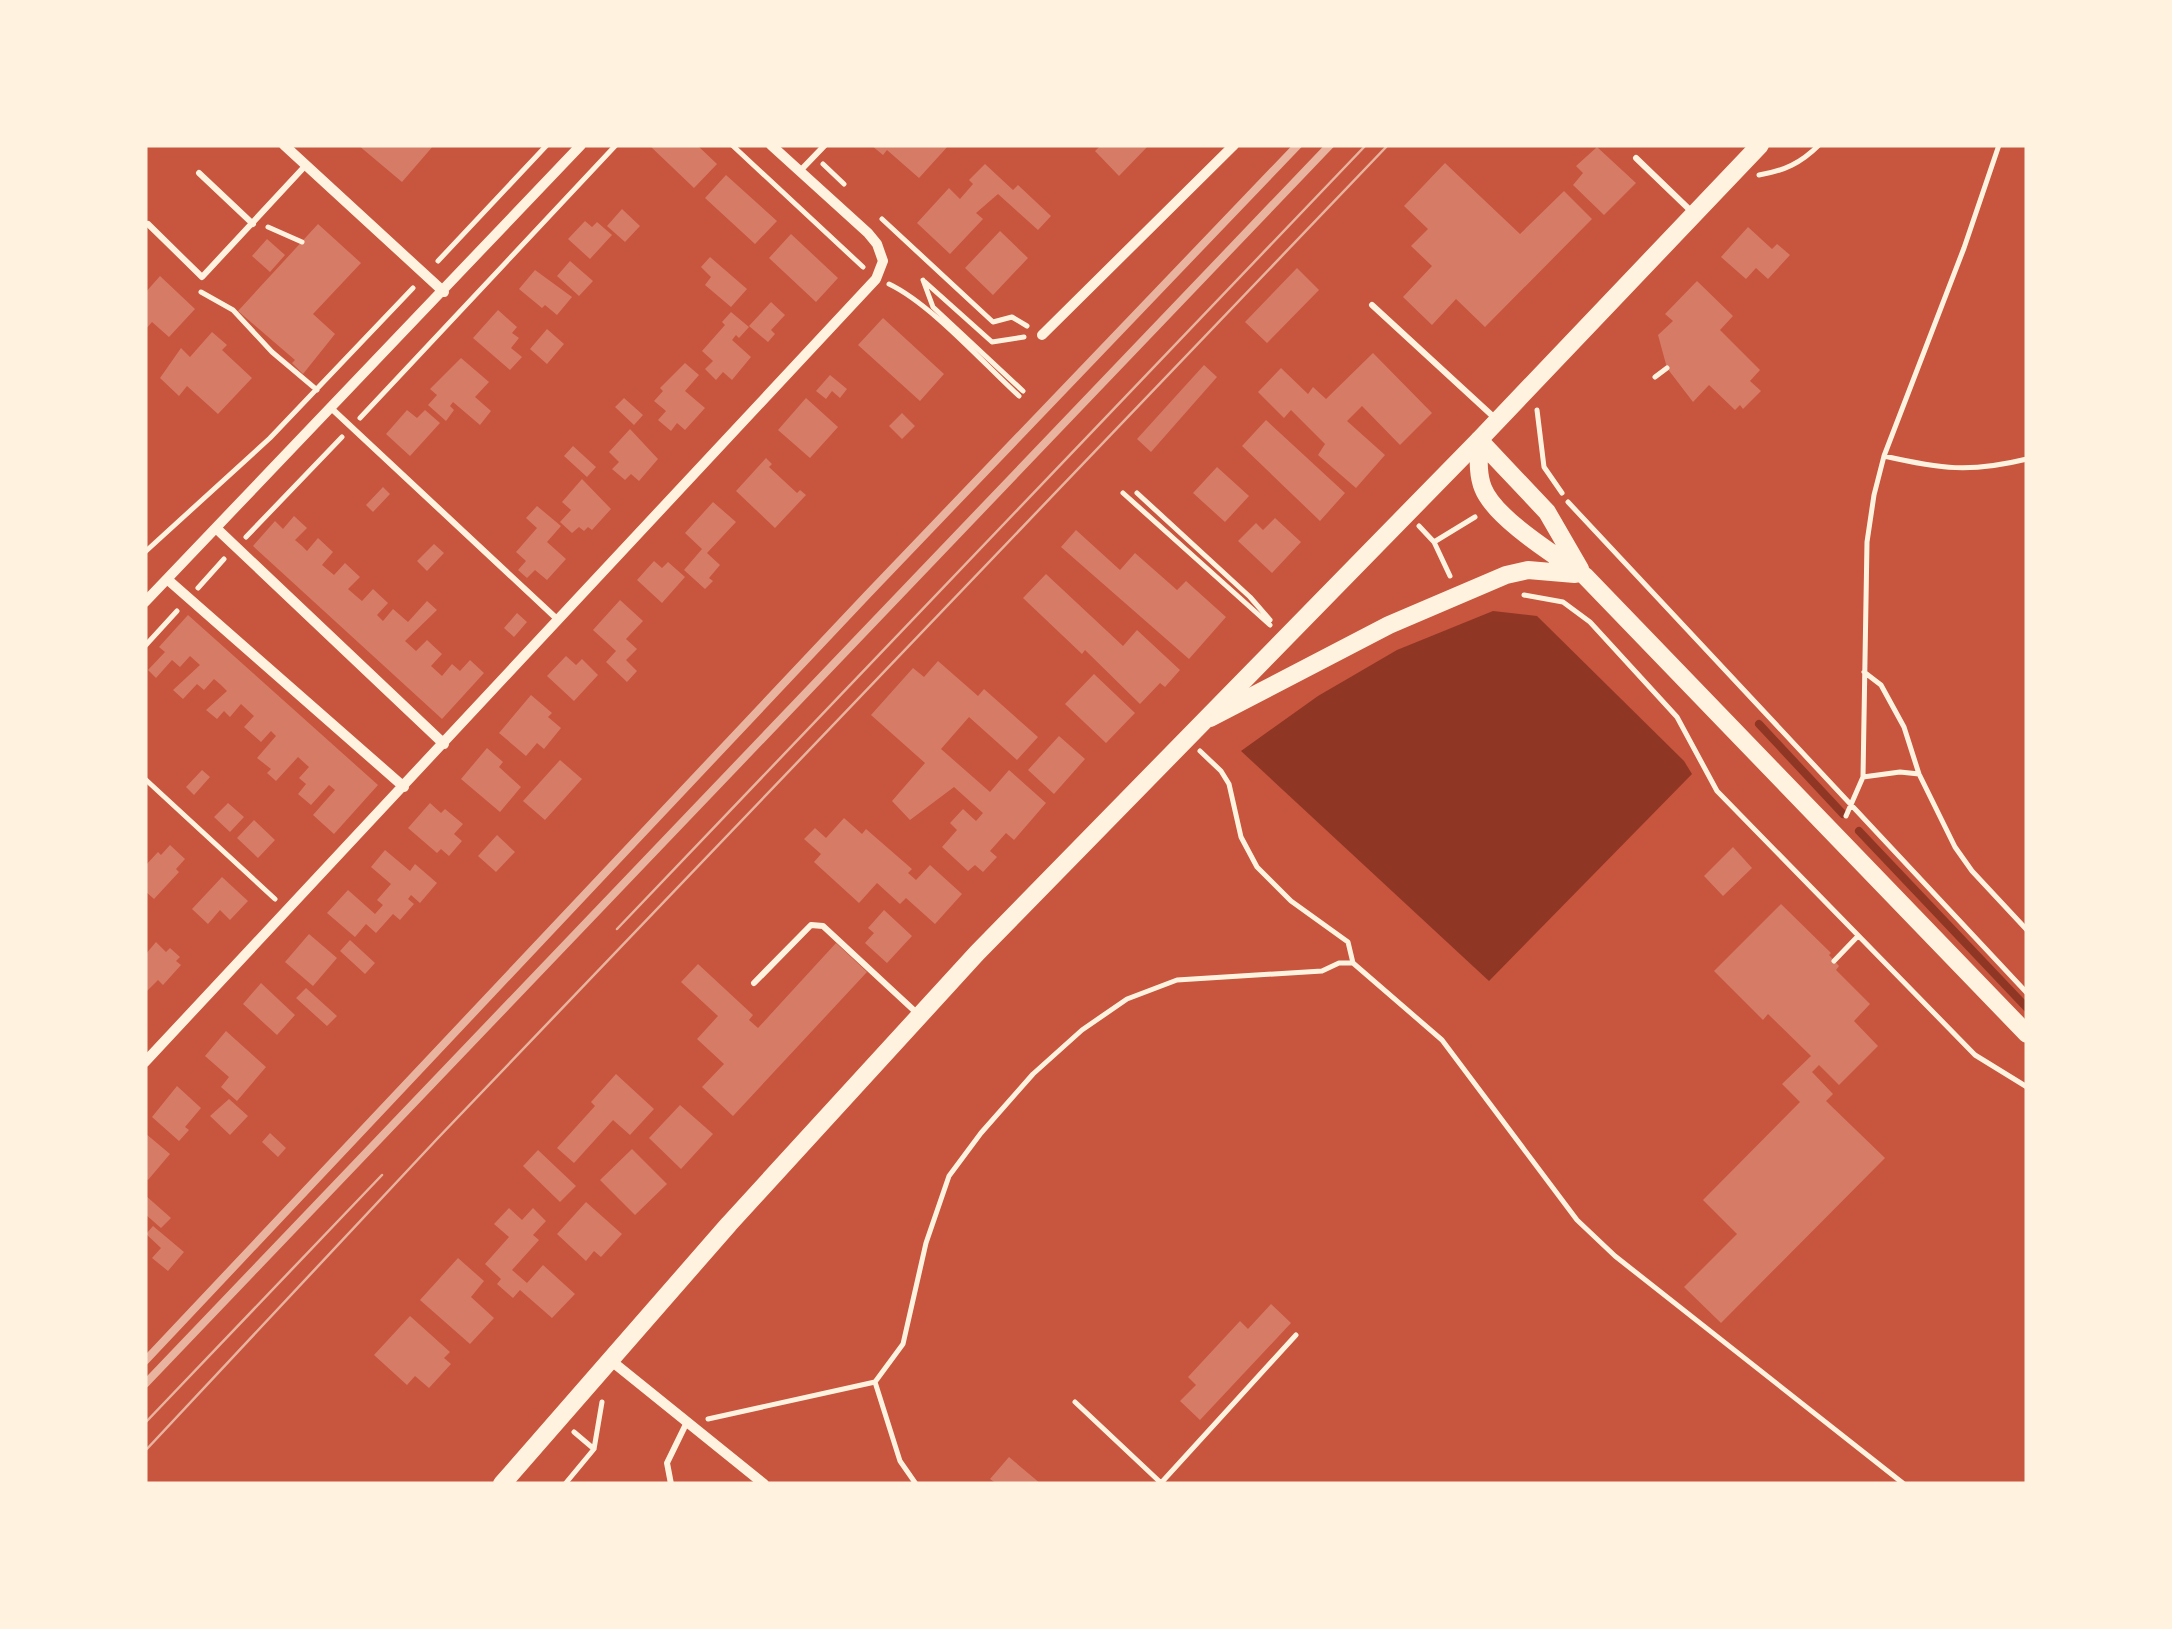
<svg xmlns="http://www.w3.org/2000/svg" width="2172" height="1629" font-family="'Source Serif 4',serif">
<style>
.water{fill:#8f3625}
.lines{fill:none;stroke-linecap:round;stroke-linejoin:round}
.stream{stroke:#8f3625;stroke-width:8}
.building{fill:#d67c66}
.path{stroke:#fff3e0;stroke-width:5}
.service{stroke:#fff3e0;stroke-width:6}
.minor{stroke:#fff3e0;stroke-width:10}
.secondary{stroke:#fff3e0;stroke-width:18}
.primary{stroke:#fff3e0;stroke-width:18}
.tram{stroke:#e9b49f;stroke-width:2.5}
.rail{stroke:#e9b49f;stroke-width:8}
</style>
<rect width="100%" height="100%" fill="#c8553d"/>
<!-- water -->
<path class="water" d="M1493,611l44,5 147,145 8,13 -203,207 -248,-230 77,-55 79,-46z"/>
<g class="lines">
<!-- stream -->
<path class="stream" d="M1759,724l84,90
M1859,831l168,177"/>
</g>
<!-- building -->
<path class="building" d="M358,145h76l-32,37z
M649,145h48l20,19 -23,24z
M871,145h78l-30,33 -32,-28 -4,5z
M1101,145h48l-30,31 -24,-25z
M1597,147l39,36 -32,32 -31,-30 10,-12 -7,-7z
M1445,163l75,71 44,-43 28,28 -107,108 -29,-28 -24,26 -29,-28 29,-31 -21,-20 17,-17 -24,-23z
M985,164l28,26 5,-5 33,31 -13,14 -40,-36 -22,19 7,6 -33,35 -33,-31 32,-35 11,11 13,-15 -4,-4z
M726,175l51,46 -22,23 -50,-46z
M622,209l18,17 -15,16 -18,-16z
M585,221l7,6 5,-5 15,13 -22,24 -22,-20z
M318,224l43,39 -48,51 22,20 -32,40 -11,-11 3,-3 -57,-49z
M1748,227l24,22 5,-5 13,11 -22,24 -12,-11 -10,11 -25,-22z
M1000,231l28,27 -35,37 -28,-27z
M791,234l47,44 -22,24 -47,-44z
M267,239l18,16 -15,17 -18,-16z
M710,257l37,32 -16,18 -26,-22 6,-8 -10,-10z
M570,261l23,20 -14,15 -22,-20z
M1297,268l22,22 -52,53 -22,-21z
M535,270l37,27 -15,18 -12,-10 -3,3 -23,-19z
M160,276l35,33 -26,28 -17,-15 -7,8v-37z
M1697,281l36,35 -13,14 40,40 -10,11 11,10 -18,18 -3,-4 -5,5 -26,-25 -16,17 -26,-34 -9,-33 15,-14 -8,-7z
M771,302l14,13 -14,15 4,4 -7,8 -19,-16z
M498,310l19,17 -5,6 7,5 -8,10 11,9 -12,13 -37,-32z
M731,312l18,15 -10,11 -3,-3 -4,5 19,17 -19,23 -9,-8 -7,8 -11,-11 8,-8 -11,-10 23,-26 -3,-3z
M883,318l61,56 -24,27 -62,-56z
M547,329l17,15 -17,20 -17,-15z
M212,332l15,13 -5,5 30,28 -34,36 -31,-28 -8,10 -19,-18 21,-30 9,9z
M1373,353l59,60 -32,32 -38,-39 -15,15 38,34 -29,33 -38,-33 7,-11 -34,-34 -7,8 -26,-26 23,-24 27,26 5,-7 13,12z
M461,358l28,24 -14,15 16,14 -11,14 -27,-23 -3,4 4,4 -8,11 -18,-16 9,-10 -7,-6z
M685,363l14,12 -14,16 20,17 -20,22 -8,-7 -6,8 -13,-11 8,-9 -12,-10 9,-10 -3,-3z
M1204,365l13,12 -66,75 -14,-13z
M830,375l17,14 -7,9 -8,-7 -6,8 -10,-8z
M624,398l19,17 -9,10 -19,-18z
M806,398l32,29 -28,31 -32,-28z
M407,410l10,8 8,-8 15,13 -30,33 -24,-22z
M902,413l13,13 -13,13 -13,-13z
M1266,420l79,73 -25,28 -78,-75z
M630,429l28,30 -19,22 -8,-7 -6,6 -13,-11 7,-7 -10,-10z
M573,446l23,21 -9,10 -23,-21z
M766,458l6,6 -3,3 28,26 3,-3 6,5 -31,33 -39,-37z
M1217,467l32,29 -24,26 -32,-29z
M582,479l29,30 -19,21 -4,-3 -4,4 -5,-4 -7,6 -12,-11 11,-12 -9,-8z
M383,487l7,7 -17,18 -7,-7z
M713,502l23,20 -29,31 13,12 -11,13 4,3 -8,8 -21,-19 18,-21 -17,-16z
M537,506l24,20 -14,16 19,17 -19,21 -12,-10 -8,8 -9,-8 8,-9 -10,-9 21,-24 -11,-10z
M294,516l13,12 -12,12 7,6 5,5 11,-13 15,14 -11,13 12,10 11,-12 15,14 -12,12 8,7 6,5 11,-12 15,14 -11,12 6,6 10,-12 15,13 19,-21 10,9 -32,31 11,10 11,-11 15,14 -11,12 11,10 10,-12 8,7 10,-11 14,13 -42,46 -189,-173 22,-25 8,8z
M1275,518l26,24 -29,31 -34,-32 18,-18 7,7z
M1076,530l44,40 15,-17 42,37 9,-9 40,36 -37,42 -128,-112z
M434,544l10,9 -17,18 -10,-10z
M654,561l8,7 6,-6 17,15 -23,26 -25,-23z
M1046,574l77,72 14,-16 43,40 -15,17 -5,-4 -20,21 -55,-54 -3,4 -59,-56z
M620,600l23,21 -17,18 11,10 -11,11 11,11 -10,11 -21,-20 10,-11 -23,-21z
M517,613l10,9 -13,15 -10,-9z
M188,615l190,170 -44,49 -21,-19 22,-25 -6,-5 -18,20 -13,-11 8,-10 -7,-6 10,-11 -11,-10 -22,24 -9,-8 4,-4 -14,-11 19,-22 -5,-5 -10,11 -17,-15 10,-11 -13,-12 -11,13 -6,-6 -7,8 -11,-9 21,-19 -6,-6 -7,-6 -10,11 -7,-6 -14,15 -10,-9 27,-25 -10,-9 -10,11 -8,-7 -16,18 -8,-8 17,-18 -6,-5z
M566,656l10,9 6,-6 16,16 -24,26 -27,-25z
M938,661l40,35 6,-7 54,48 -21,23 -48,-43 -28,32 49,43 19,-22 37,33 -32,37 -8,-7 -16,18 7,6 -14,15 -8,-7 -7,6 -26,-24 15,-17 -7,-7 13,-14 13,12 7,-8 -29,-26 -44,33 -18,-19 33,-38 -54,-48 42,-47 11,9z
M1094,674l41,39 -29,30 -41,-39z
M531,695l21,18 -4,4 13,11 -17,21 -7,-6 -11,13 -27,-23z
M1059,736l26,23 -31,35 -26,-24z
M487,748l16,14 -4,5 22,20 -21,25 -39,-33z
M560,760l22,19 -37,41 -22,-19z
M202,770l8,7 -16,18 -8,-8z
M228,803l16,14 -14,15 -16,-15z
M430,803l11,10 4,-4 18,15 -9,10 8,7 -13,15 -8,-7 -4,4 -29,-25z
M844,818l18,16 4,-5 46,40 -4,4 8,7 14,-15 32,29 -27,30 -29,-26 -6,6 -23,-21 -18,20 -45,-41 7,-8 -17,-15 11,-11 11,10z
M254,820l21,20 -17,18 -21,-20z
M497,835l18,17 -19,20 -18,-16z
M170,845l15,14 -9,10 3,3 -25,27 -9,-8v-25l13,-14 3,3z
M1733,847l19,21 -29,28 -19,-20z
M385,850l25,21 5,-7 22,19 -17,20 -9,-8 -3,4 6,5 -14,16 -7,-6 -17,19 -10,-9 -11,13 -28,-24 21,-23 27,24 8,-9 -6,-5 14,-16 -20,-17z
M222,877l26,24 -18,19 -10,-10 -12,14 -16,-15z
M1781,904l50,49 -2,2 10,11 -3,4 34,34 -16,17 24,25 -39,39 -20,-20 -7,7 21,22 -7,7 59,57 -164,165 -37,-36 53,-53 -34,-34 97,-98 -18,-18 29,-28 -43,-42 -5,6 -49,-49z
M884,910l28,26 -25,27 -22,-20 9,-10 -6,-5z
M309,934l28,24 -24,28 -28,-24z
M350,940l25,23 -10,11 -25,-23z
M156,942l10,10 4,-4 10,9 -4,4 5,4 -18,20 -5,-5 -13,13v-38z
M836,943l31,29 -134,144 -31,-29 22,-23 -27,-25 21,-23 -37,-34 17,-18 55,51 -4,5 9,8z
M261,983l34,32 -18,20 -34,-31z
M306,988l31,28 -10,10 -31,-28z
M226,1031l40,36 -29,34 -16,-14 8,-10 -24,-21z
M616,1074l38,35 -24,26 -17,-15 -39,43 -17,-15 38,-42 -4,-4z
M177,1086l24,22 -16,19 4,3 -10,11 -27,-24z
M229,1099l19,17 -18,19 -20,-19z
M680,1105l33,29 -32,35 -32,-31z
M145,1133l25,21 -22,26 -3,-2z
M270,1133l16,15 -8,9 -16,-15z
M632,1149l35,35 -32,31 -35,-35z
M538,1150l38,36 -16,16 -37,-36z
M145,1195l26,23 -10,10 -16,-14z
M586,1202l36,32 -21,23 -7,-6 -8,10 -29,-27z
M509,1208l13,12 11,-12 13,13 -13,14 6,5 -27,30 15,13 16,-18 32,29 -23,24 -32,-28 -7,8 -16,-14 4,-5 -16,-15 24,-27 -15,-13z
M153,1226l31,26 -16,19 -16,-13 9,-10 -15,-14z
M458,1258l26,23 -13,16 23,21 -24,26 -50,-44z
M1271,1304l20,19 -91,97 -20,-19 16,-16 -8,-8 52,-56 8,8z
M410,1316l40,36 -6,6 7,6 -22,24 -14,-12 -8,9 -33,-30z
M1009,1457l32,27h-44l-7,-5z"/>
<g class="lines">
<!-- path -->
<path class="path" d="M732,145l131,122
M823,164l21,20
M1759,175c25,-4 42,-12 60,-30
M882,219l111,103 19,-5 15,9
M268,227l34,15
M438,261l109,-116
M923,280l10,27 90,84
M925,282l67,60 32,-5
M889,284c42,20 94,79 130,112
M201,292l32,18 39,42 45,38
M1655,377l12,-9
M1537,410l7,57 18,26
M360,418l256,-273
M1884,456c57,13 86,17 143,3
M1123,493l147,132
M1137,493l113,104 20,23
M1568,502l459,491
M1419,526l15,16 16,34
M246,537l96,-100
M1434,542l41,-25
M145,552l125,-114 143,-150
M198,588l26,-29
M1524,595l39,7 27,20 87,95 40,74 258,264 52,32
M145,646l32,-35
M1864,672l17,13 23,42 15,47 36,73 17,24 55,59
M1200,751l21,20 8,13 12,53 16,30 34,34 57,41 5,21 89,77 135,180 38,36 289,228
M1863,777l37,-5 19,2
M145,779l130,120
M1846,816l17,-39 4,-235 7,-47 10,-39 80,-208 35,-103
M1834,961l24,-25
M1075,1402l85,80
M708,1419l167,-37
M574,1432l20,17
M1161,1483l135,-148
M565,1484l29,-35 8,-47
M916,1484l-16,-23 -25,-79 28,-38 23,-101 23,-67 32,-43 52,-59 49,-44 45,-31 50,-19 145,-9 17,-8h14"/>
<!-- service -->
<path class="service" d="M1636,158l55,53
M800,171l25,-26
M199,173l54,51
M148,224l54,53 104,-112
M1372,305l125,115
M331,408l226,211
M754,983l57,-58 12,1 96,89
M671,1484l-4,-21 19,-39"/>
<!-- minor -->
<path class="minor" d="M284,145l160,147
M1042,335l192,-190
M216,528l228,216
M167,579l237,208
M145,602l436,-457
M145,1062l731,-783 7,-18 -6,-17 -9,-11 -97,-88
M609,1359l155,125"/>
<!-- secondary -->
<path class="secondary" d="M1479,440c0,15 -2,33 4,48 12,31 75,69 102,88l442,458
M1479,440l68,72 33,57
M1210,718l179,-93 117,-50 22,-5 47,4"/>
<!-- primary -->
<path class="primary" d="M502,1484l227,-260 248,-271 502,-513 281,-295"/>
<!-- tram -->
<path class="tram" d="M617,929l749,-784
M145,1423l237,-248
M145,1451l292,-312 951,-994"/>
<!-- rail -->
<path class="rail" d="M145,1361l723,-767 430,-449
M145,1384l1185,-1239"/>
</g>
<!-- border -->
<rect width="2172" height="1629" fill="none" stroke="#fff3e0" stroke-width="295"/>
</svg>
